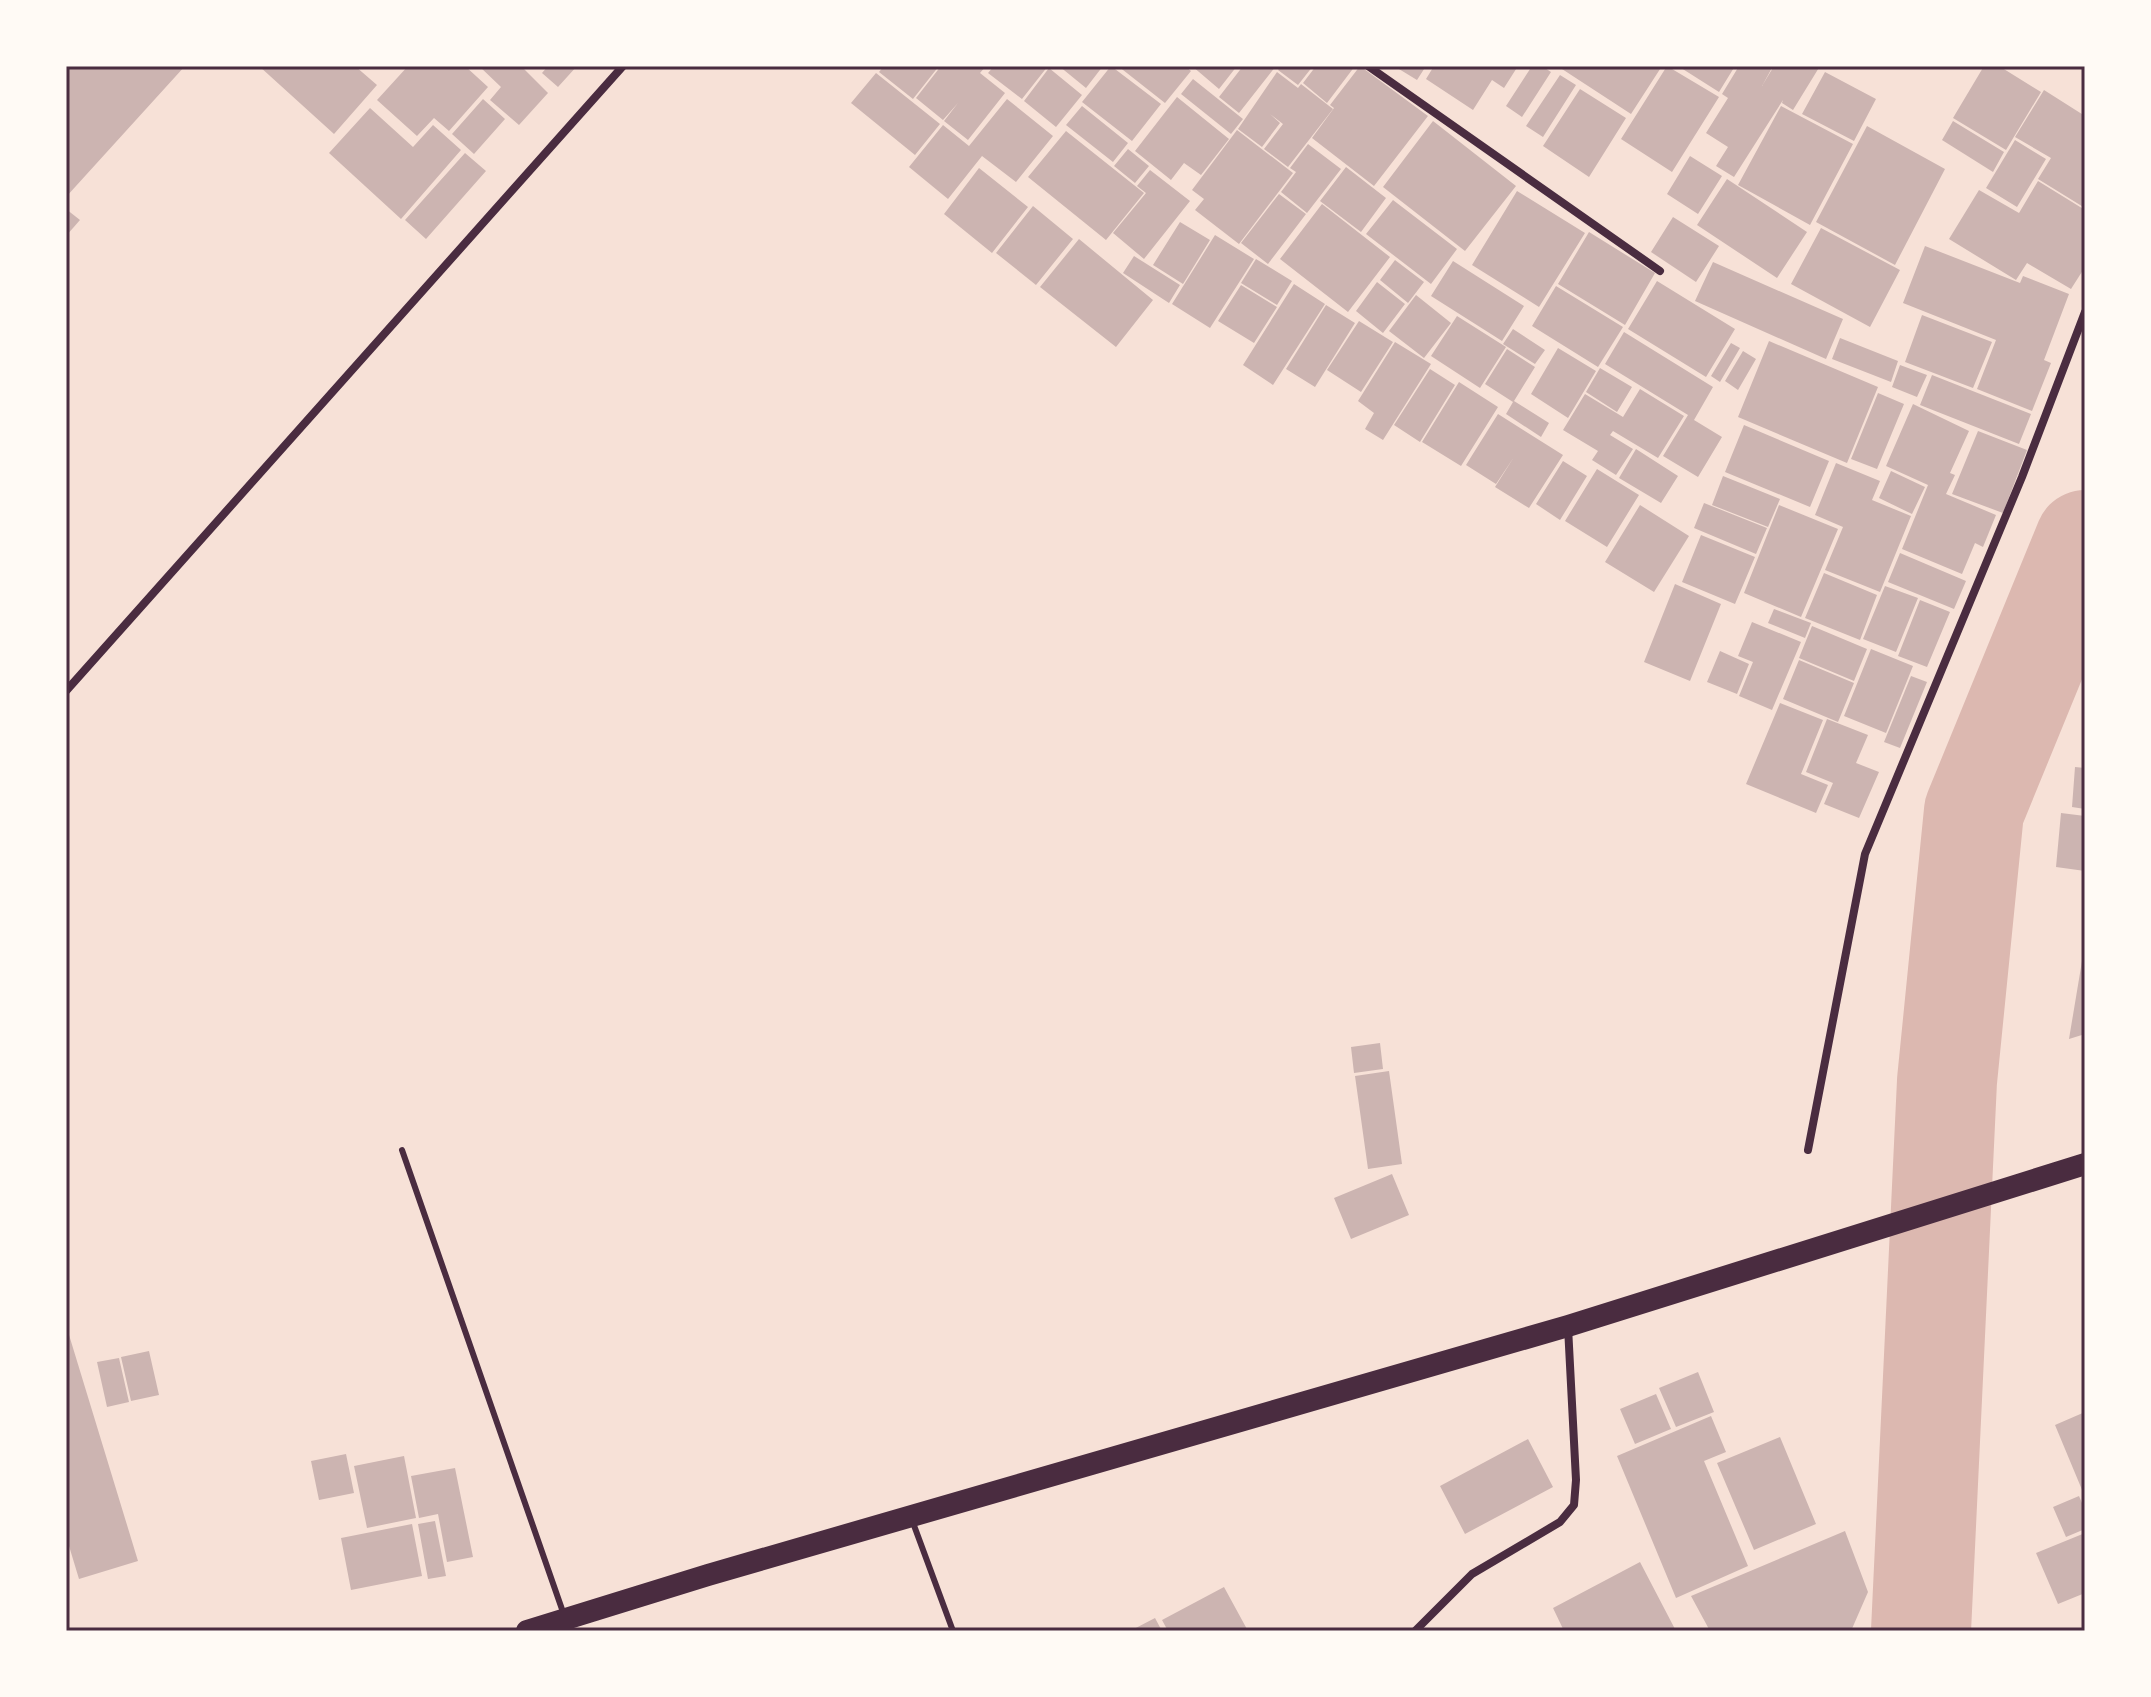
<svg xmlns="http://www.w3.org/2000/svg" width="2151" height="1697" font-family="'Source Serif 4',serif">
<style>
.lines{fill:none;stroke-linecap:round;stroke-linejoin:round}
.river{stroke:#dcb8b0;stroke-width:100}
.building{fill:#ccb4b1}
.service{stroke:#4a2c40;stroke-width:6}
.minor{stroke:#4a2c40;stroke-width:8}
.trunk{stroke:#4a2c40;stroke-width:22}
.neatline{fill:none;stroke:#4a2c40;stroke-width:3}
</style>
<rect width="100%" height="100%" fill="#f7e1d7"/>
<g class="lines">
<!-- river -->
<path class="river" d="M1921,1631l26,-550 27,-270 111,-271"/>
</g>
<!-- building -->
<path class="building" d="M71,66h114l-119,131v-125z
M259,66h96l22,19 -43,49z
M408,66h57l23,21 -39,44 -15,-13 -17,18 -40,-36z
M479,66h42l27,27 -29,32 -29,-25 11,-13z
M548,66h29l-19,21 -16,-14z
M884,66h55l-26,33 -34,-27z
M941,66h45l-6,7 25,20 -37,47 -24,-19 14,-18 -15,17 -27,-22z
M994,66h54l-26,33 -34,-26z
M1059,66h44l-17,22z
M1111,66l50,38 -29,37 -50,-39z
M1118,66h67l6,5 -26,32z
M1192,66h45l-18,23z
M1243,66h33l-37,47 -20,-16z
M1281,66h32l-15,19 -20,-15z
M1316,66h39l-28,37 -24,-20z
M1360,66l68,50 -54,70 -62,-48 22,-30 -4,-3z
M1394,66h32l-9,14z
M1434,66h84l-14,22 -12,-8 -19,30 -47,-31z
M1532,66h10l9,6 -29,45 -16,-11z
M1564,66h98l-31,48 -69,-45z
M1667,66l52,31 -47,75 -51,-33z
M1678,66h57l-16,26z
M1739,66h34l-11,20 12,-20h46l-27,44 -11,-7 1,-3 -49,77 -18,-11 12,-19 -22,-14 22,-35 -6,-4z
M1984,66h15l42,26 -35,58 -53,-32z
M1049,68l33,27 -26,32 -32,-26z
M1277,72l21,16 3,-4 32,25 -45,58 -24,-18 19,-25 -13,-10 10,9 -18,24 -24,-18z
M1825,72l51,27 -22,42 -52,-27z
M876,73l64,51 -25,31 -64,-52z
M1560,75l16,10 -33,52 -17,-11z
M1193,79l50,40 -12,15 -50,-40z
M1580,89l46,29 -37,59 -46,-31z
M2044,90l41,26v92l-47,-29 13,-21 -36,-21z
M1177,97l52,42 -28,36 -17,-12 -13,17 -36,-29z
M483,99l22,20 -31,35 -22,-20z
M1007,99l46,37 -37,46 -34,-26 -34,43 -39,-32 34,-42 26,21z
M1082,106l46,37 -15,19 -47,-37z
M1781,106l72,38 -43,81 -72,-40z
M370,108l43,39 20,-22 28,25 -60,69 -72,-66z
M1433,121l83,65 -51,65 -82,-64z
M1953,121l51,31 -11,20 -51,-32z
M1867,126l78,43 -50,96 -79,-43z
M1237,130l56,43 -54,71 -44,-34 9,-11 -12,-9z
M1066,131l78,62 -38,47 -78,-63z
M2015,140l31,19 -29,48 -31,-19z
M1308,144l33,25 -34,44 -26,-21 15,-20 -6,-4z
M1128,149l21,17 -14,17 -21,-17z
M465,153l21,18 -60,68 -21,-19z
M1690,156l32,20 -24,38 -31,-20z
M1346,167l40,31 -25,34 -41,-31z
M979,168l49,39 -36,46 -48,-39z
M1150,170l40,31 -46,58 -31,-26 33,-40 -9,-7z
M1727,179l80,53 -30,46 -80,-53z
M2038,181l47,29v57l-14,22 -44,-26 -11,17 -67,-41 30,-49 40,23z
M1517,191l68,42 -46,74 -67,-42z
M1279,194l27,20 -38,50 -27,-21z
M1393,200l64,49 -26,35 -65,-50z
M1322,204l68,53 -42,55 -68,-53z
M1033,206l40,33 -37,46 -40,-32z
M66,209l14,11 -14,16z
M1673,217l46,29 -23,36 -45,-30z
M1180,222l30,18 -27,44 -30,-19z
M1821,228l79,42 -30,57 -79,-43z
M1589,232l66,41 -30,52 -67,-41z
M1215,235l39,24 -44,69 -38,-24z
M1079,239l74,61 -37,47 -76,-60z
M1925,246l95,37 3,-7 46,18 -25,66 7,3 -19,48 -55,-22 19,-49 -93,-37z
M1134,256l46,29 -11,18 -46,-30z
M1256,259l36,22 -15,24 -36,-22z
M1395,260l29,22 -16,21 -28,-23z
M1453,261l71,45 -22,35 -71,-45z
M1713,262l130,57 -17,40 -131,-58z
M1657,281l78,48 -29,48 -78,-48z
M1377,282l28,22 -22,29 -27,-22z
M1294,284l31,20 -52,81 -30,-20z
M1241,285l36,22 -23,36 -36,-22z
M1556,286l67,41 -25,40 -66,-41z
M1416,295l35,28 -27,35 -35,-27z
M1326,305l29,18 -40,64 -29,-18z
M1922,315l70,27 -19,46 -68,-26z
M1457,316l49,31 -26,41 -49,-32z
M1359,321l34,21 -32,50 -34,-22z
M1513,329l32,21 -10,14 -32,-20z
M1624,332l89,55 -19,33 28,17 -24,40 -35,-21 25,-41 -83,-51z
M1840,338l58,23 -7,21 -59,-23z
M1769,341l109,46 -31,76 -109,-46z
M1395,342l36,22 -48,76 -18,-11 9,-16 -16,-12z
M1731,343l9,5 -20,34 -9,-6z
M1558,348l38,23 -28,47 -37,-24z
M1507,349l28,18 -21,34 35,22 -8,14 -35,-23 7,-12 -28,-18z
M1743,351l13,8 -18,31 -13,-9z
M1900,365l27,10 -10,22 -25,-10z
M1600,368l32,19 -15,25 -31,-20z
M1430,369l25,16 -35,57 -26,-17z
M1932,375l99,39 -12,30 -99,-39z
M1459,382l39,25 -37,59 -39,-24z
M1640,389l44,27 -26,42 -45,-27 -3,4 23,14 -17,26 -24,-15 6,-9 -35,-21 22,-36 38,23z
M1878,393l26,11 -27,65 -26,-10z
M1913,404l56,27 -19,42 5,2 -9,19 50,21 -13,32 -8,-4 -13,31 -60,-25 26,-64 -42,-19z
M1498,414l65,41 -34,53 -34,-21 19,-30 -18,27 -30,-19z
M1744,425l85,36 -19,46 -85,-35z
M1978,431l49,19 -24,63 -51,-19z
M1636,449l42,27 -17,27 -42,-25z
M1563,461l24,15 -27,44 -24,-16z
M1836,463l44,18 -8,19 39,16 -31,76 -55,-22 18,-43 -28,-12z
M1597,469l42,26 -32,52 -42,-26z
M1891,471l34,16 -13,27 -33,-16z
M1723,476l57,23 -12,28 -56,-22z
M1704,503l63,25 -11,26 -62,-26z
M1640,505l49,31 -35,56 -49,-30z
M1779,505l59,24 -37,88 -57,-24z
M1701,535l54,22 -20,47 -53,-22z
M1900,553l66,28 -12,28 -66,-27z
M1824,573l53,22 -17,45 -55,-22z
M1675,584l46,20 -31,77 -46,-19z
M1885,586l33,12 -22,54 -33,-13z
M1920,600l30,12 -23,55 -29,-11z
M1774,609l37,14 -6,15 -37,-15z
M1752,622l49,20 -29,68 -33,-14 14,-34 -15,-6z
M1812,626l55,23 -13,32 -55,-23z
M1871,649l42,17 -27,67 -42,-17z
M1720,651l29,13 -12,30 -30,-12z
M1799,660l55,23 -16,39 -55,-23z
M1911,676l16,6 -27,66 -16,-6z
M1780,703l43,17 -22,54 27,11 -12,28 -70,-29z
M1827,719l41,16 -12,28 23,9 -20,46 -35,-14 9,-21 -27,-11z
M2075,767l10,1v41l-13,-2z
M2061,813l24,3v55l-29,-4z
M2083,955l2,79 -16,5z
M1380,1043l3,26 -29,4 -3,-26z
M1389,1071l13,93 -34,5 -13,-93z
M1392,1174l17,41 -58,24 -17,-41z
M66,1325l72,236 -59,18 -13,-43z
M149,1351l10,44 -28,6 -10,-44z
M119,1358l10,44 -22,5 -10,-45z
M1698,1372l16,40 -38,15 -17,-39z
M1656,1394l15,35 -36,15 -15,-35z
M2085,1412v85l-30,-72z
M1711,1416l15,36 -22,9 44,105 -72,32 -59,-142z
M1780,1437l36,87 -62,26 -37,-87z
M1528,1439l25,48 -88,47 -25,-48z
M346,1454l8,39 -35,7 -8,-39z
M404,1456l12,62 -49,10 -13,-62z
M455,1468l18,89 -26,5 -9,-48 -19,4 -8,-42z
M2079,1496l6,14v19l-19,8 -13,-30z
M435,1521l11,55 -18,3 -10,-55z
M412,1524l10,52 -71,14 -10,-52z
M1845,1531l23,61 -17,39h-141l-19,-35z
M2085,1533v60l-27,11 -22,-51z
M1640,1562l36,69h-112l-11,-23z
M1224,1587l24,44h-80l-6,-11z
M1155,1618l7,13h-32z"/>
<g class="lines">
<!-- service -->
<path class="service" d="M402,1150l162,465
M912,1520l41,111"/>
<!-- minor -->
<path class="minor" d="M1368,66l292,205
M66,691l557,-625
M1808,1150l57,-296 157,-377 63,-165
M1415,1631l57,-57 88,-52 14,-17 2,-25 -8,-153"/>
<!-- trunk -->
<path class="trunk" d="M527,1631l181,-56 860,-249 517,-162"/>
</g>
<!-- border -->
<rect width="2151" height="1697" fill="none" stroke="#fffaf5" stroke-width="136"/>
<rect x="68" y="68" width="2015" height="1561" class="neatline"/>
</svg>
